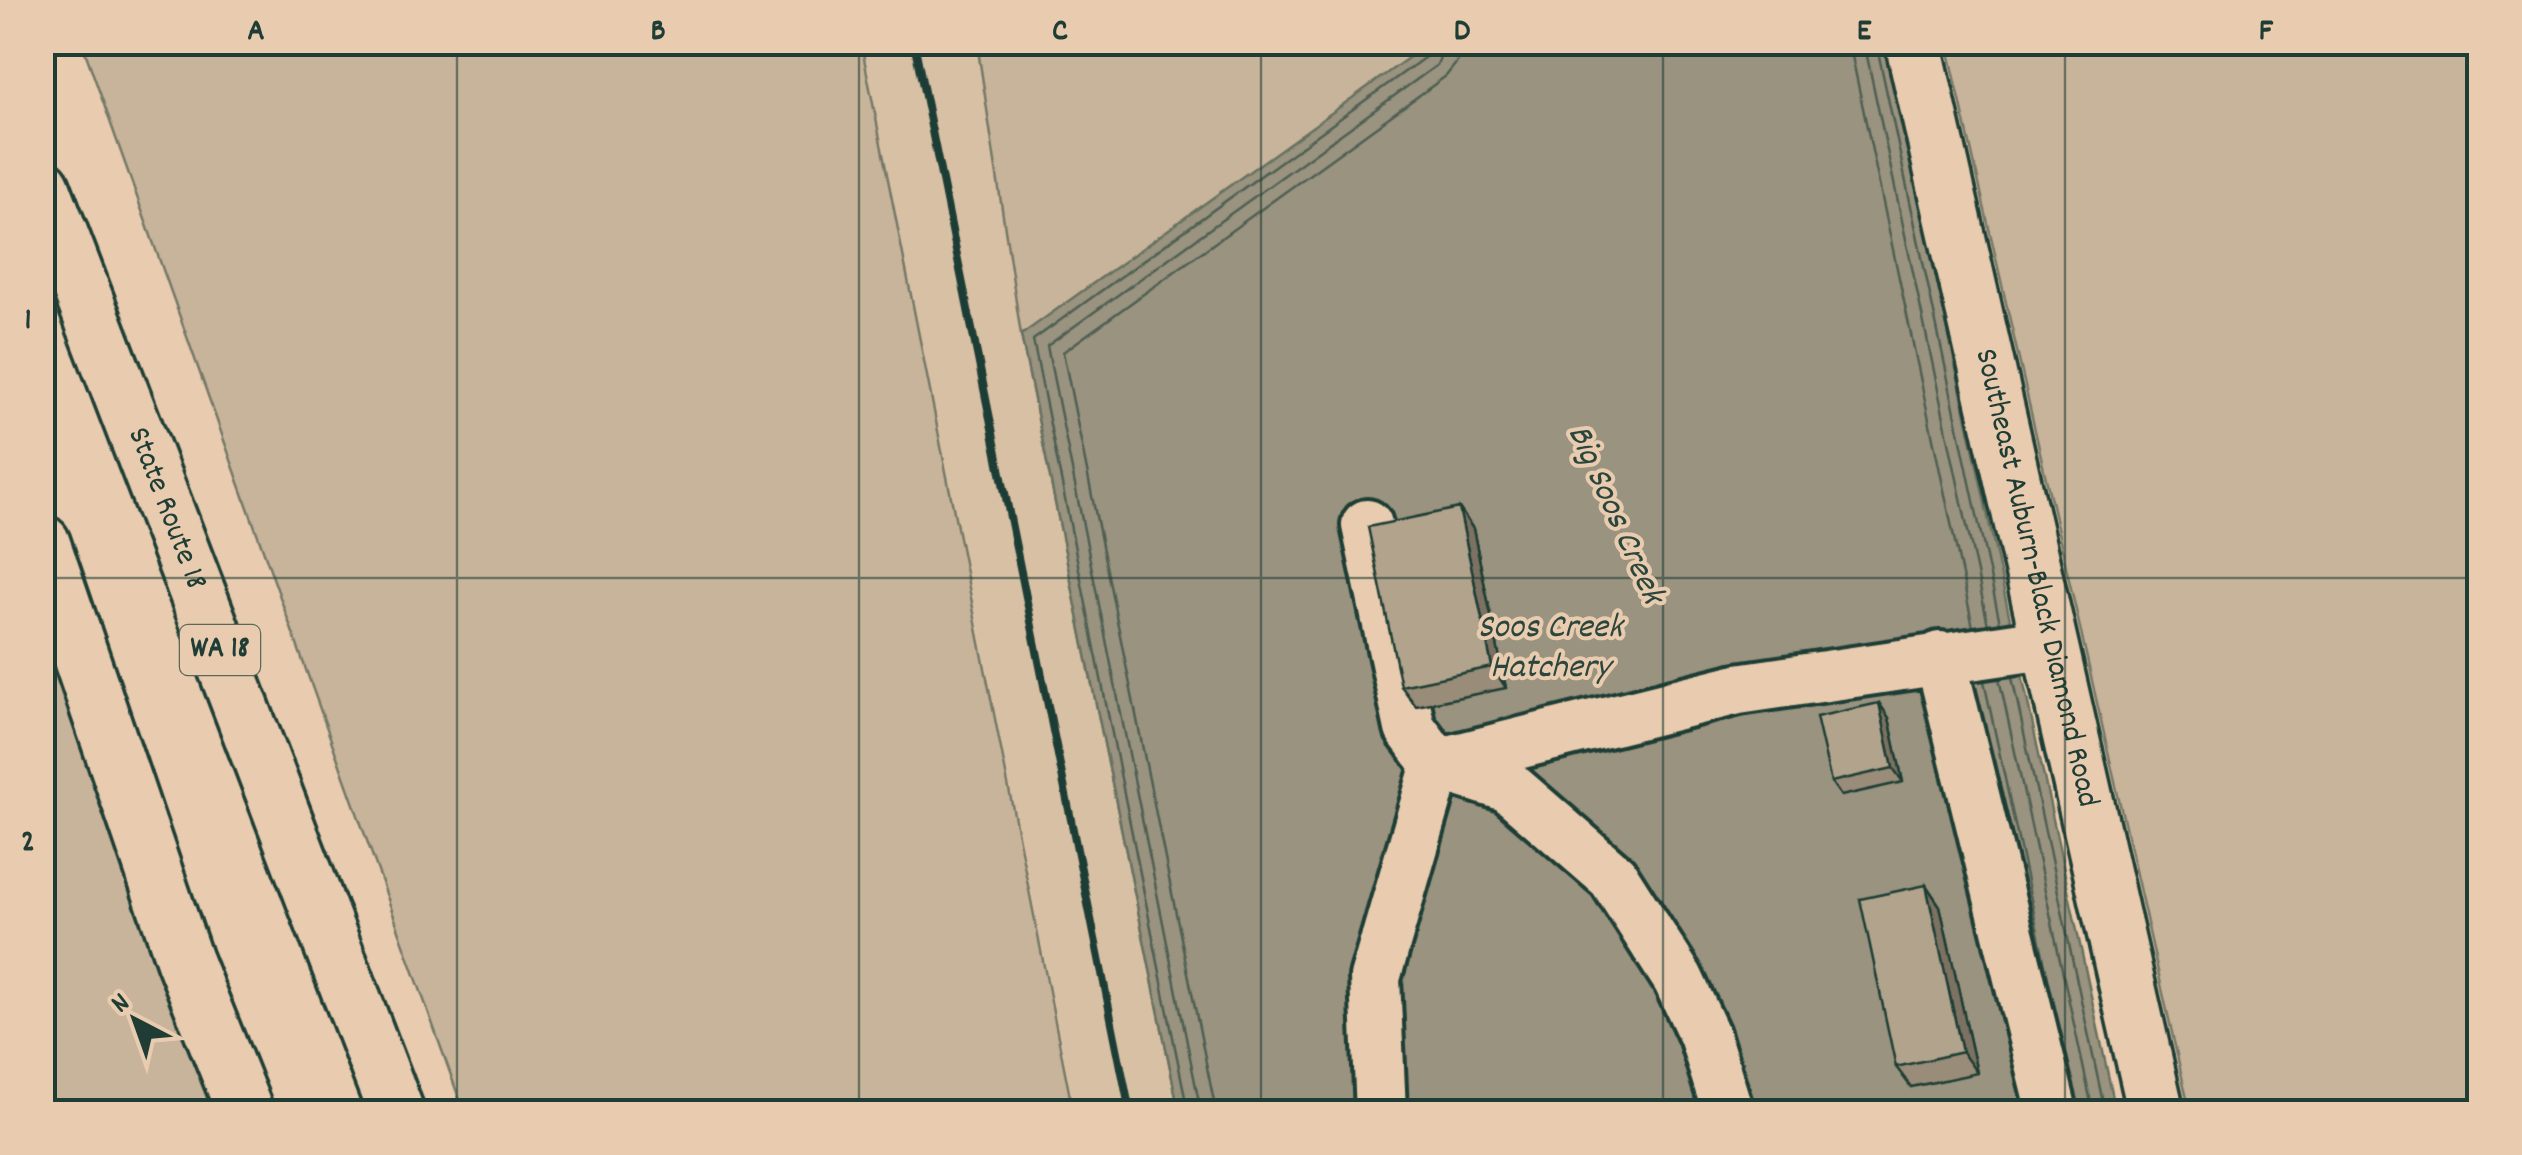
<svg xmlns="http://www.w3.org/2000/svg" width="2522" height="1155" font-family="Dekko,sans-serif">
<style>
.built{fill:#d8c0a4}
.green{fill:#c8b49a;stroke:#747867;stroke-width:2.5}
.water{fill:#99937f;stroke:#687161;stroke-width:2.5}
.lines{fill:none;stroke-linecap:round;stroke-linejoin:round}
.shore{stroke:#505f52;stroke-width:2.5}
.minor-casing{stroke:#1f3d34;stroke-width:58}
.major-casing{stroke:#1f3d34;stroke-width:62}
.highway-casing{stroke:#1f3d34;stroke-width:62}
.minor{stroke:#e9ccaf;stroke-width:50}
.major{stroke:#e9ccaf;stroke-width:55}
.highway{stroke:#e9ccaf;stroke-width:55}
.rail{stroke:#1f3d34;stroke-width:8}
.wall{fill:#998c78;stroke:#1f3d34;stroke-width:2.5}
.shaded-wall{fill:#7d7262;stroke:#1f3d34;stroke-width:2.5}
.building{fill:#b2a38c;stroke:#1f3d34;stroke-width:2.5}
.grid{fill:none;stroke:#1f3d34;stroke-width:2.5;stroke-opacity:0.55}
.labels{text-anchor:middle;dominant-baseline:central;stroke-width:8;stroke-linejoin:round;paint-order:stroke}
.shield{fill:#e9ccaf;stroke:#5c6859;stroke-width:2.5}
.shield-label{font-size:30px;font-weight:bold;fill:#1f3d34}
.street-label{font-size:32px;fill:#1f3d34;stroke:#e9ccaf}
.water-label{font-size:35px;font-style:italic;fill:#2b463c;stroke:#e9ccaf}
.neatline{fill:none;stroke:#1f3d34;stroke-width:4}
.grid-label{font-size:32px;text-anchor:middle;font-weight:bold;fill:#1f3d34}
</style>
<rect width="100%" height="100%" fill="#e9ccaf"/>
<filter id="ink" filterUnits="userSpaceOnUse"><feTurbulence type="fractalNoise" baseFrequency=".01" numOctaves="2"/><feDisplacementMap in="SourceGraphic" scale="20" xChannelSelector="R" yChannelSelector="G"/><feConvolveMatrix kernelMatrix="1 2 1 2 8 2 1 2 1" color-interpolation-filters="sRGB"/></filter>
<g filter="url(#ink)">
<!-- built -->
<path class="built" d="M862,43h115l44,292 158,777h-104z"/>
<!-- green -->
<path class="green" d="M82,43h779l212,1069h-609z
M977,43h726l-524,1069 -158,-777z
M1947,43h532v1069h-289z
M43,591l197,521h-197z"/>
<!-- water -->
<path class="water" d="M1429,43h457l230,1069h-937l-158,-777z"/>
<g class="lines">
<!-- shore -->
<path class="shore" d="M1849,42l124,585
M1864,42l124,583
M1876,42l124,581
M2012,677l93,435
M1999,678l94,434
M1984,681l71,330
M1188,1112l-155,-772 395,-285 5,-13
M1201,1112l-154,-766 390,-281 9,-23
M1216,1112l-153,-760 383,-276 12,-15 3,-19"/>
<defs>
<path id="minor" d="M1367,525l43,203 27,36 72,23 104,90 65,102 26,56 24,77
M1940,657l112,455
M1437,764l301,-75 313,-46
M1381,1112l-6,-134 62,-214"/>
<g id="major">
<path id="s1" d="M1913,42l243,1070"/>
</g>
<g id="highway">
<path id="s2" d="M42,187l354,925"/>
<path d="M42,543l142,417 61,152"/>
</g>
</defs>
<!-- minor casing -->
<use href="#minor" class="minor-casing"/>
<!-- major casing -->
<use href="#major" class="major-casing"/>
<!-- highway casing -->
<use href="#highway" class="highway-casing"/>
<!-- minor -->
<use href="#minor" class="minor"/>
<!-- major -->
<use href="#major" class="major"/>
<!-- highway -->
<use href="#highway" class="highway"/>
<!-- rail -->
<path class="rail" d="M914,42l216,1070"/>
</g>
<!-- wall -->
<path class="wall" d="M1459,508l14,21 33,159 -90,18 -15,-20z
M1879,703l10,15 14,64 -62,14 -10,-14z
M1926,885l14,21 37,167 -66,14 -15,-20z"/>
<!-- shaded-wall -->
<path class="shaded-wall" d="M1459,508l14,21 33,159 -14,-21z
M1879,703l10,15 14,64 -10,-14z
M1926,885l14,21 37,167 -15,-21z"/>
<!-- building -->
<path class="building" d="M1459,508l33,159 -91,19 -33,-159z
M1879,703l14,65 -62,14 -15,-65z
M1926,885l36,167 -66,15 -36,-168z
M1424,1102l2,10h-31l-1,-4z"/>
</g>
<!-- grid -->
<path class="grid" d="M457,42v1070M859,42v1070M1261,42v1070M1663,42v1070M2065,42v1070M42,578h2438"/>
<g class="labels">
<!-- shield labels -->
<rect class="shield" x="180" y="625" width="80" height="50" rx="8"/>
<g class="shield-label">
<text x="220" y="650">WA 18</text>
</g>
<!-- street labels -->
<g class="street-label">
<text stroke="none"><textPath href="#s2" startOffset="345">State Route 18</textPath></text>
<text stroke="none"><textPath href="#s1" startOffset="550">Southeast Auburn-Black Diamond Road</textPath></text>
</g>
<!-- water labels -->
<g class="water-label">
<text transform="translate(1614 515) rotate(66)">Big Soos Creek</text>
<text x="1550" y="629">Soos Creek<tspan x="1550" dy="40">Hatchery</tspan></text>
</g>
</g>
<!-- margin -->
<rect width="2522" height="1155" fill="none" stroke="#e9ccaf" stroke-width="110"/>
<!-- north arrow -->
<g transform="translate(135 1020) rotate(319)" stroke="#e9ccaf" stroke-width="8" paint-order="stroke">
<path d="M0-8L18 38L0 25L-18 38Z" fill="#1f3d34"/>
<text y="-15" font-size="28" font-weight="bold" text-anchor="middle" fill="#1f3d34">N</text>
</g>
<rect x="55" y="55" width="2412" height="1045" class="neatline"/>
<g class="grid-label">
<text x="256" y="39">A</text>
<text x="658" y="39">B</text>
<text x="1060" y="39">C</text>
<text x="1462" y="39">D</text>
<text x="1864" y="39">E</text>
<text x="2266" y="39">F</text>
<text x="28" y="328">1</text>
<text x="28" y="850">2</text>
</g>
</svg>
